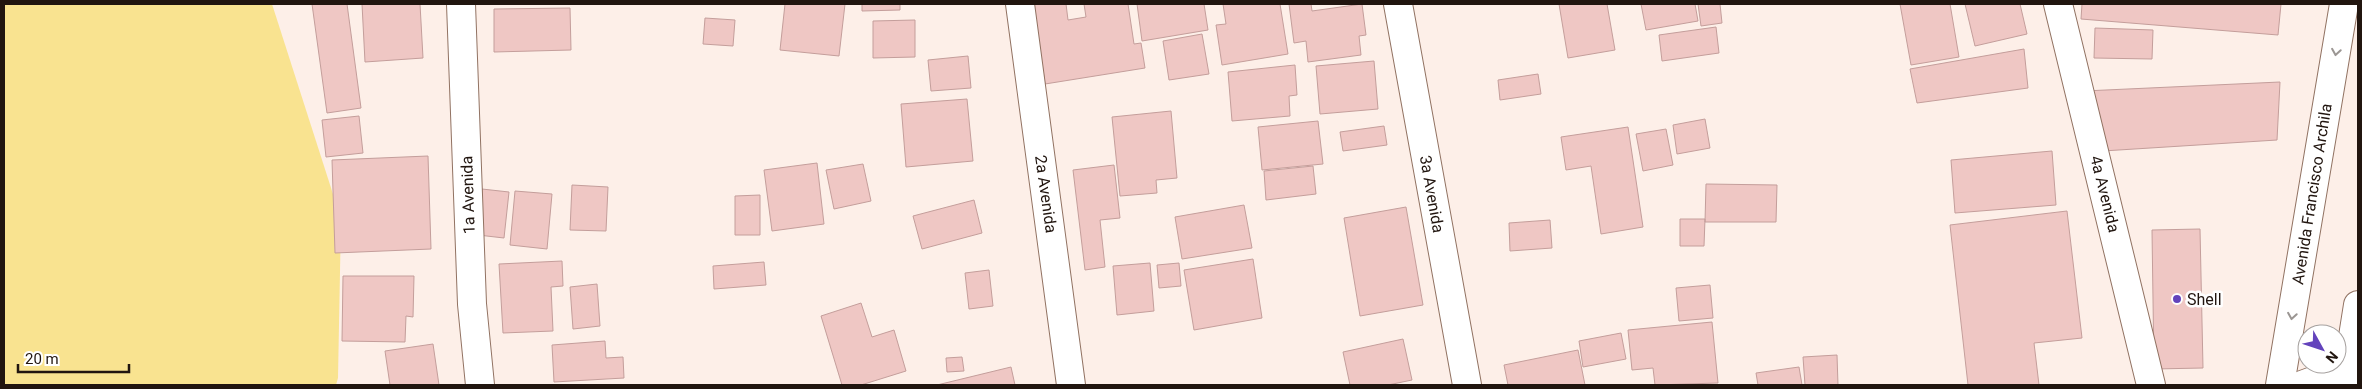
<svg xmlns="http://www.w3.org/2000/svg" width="2362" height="389" font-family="Roboto,sans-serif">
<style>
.green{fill:#f9e390}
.building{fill:#efc7c4;stroke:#c49e9b}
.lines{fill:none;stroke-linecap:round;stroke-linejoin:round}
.minor-casing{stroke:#917262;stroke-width:30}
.major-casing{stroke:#917262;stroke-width:30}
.minor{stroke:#fff;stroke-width:28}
.major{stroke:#fff;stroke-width:28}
.oneway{stroke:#9b9693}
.poi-dot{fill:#6343bc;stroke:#fff;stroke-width:2}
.labels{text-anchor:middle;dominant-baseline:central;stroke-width:5;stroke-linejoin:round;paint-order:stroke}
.street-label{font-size:16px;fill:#21150f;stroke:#fff}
.poi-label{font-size:16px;fill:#21150f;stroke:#fff;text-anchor:start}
</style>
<rect width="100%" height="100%" fill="#fdefe8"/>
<!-- green -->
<path class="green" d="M4,4h268l69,215 -3,159 -2,7h-332z"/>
<!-- building -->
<path class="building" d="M312,4h35l14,104 -34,5z
M362,4h58l3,54 -58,4z
M785,4h60l-6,52 -59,-6z
M862,4h38v6l-38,1z
M1033,4h33l2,16 18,-3 -2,-13h44l6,40 7,-1 4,25 -100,16z
M1137,4h67l4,26 -66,11z
M1223,4h57l8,50 -66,11 -6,-40 10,-1z
M1289,4h22l1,7 50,-7 4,31 -7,1 2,19 -53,7 -2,-21 -12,2z
M1559,4h48l8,46 -47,8z
M1641,4h54l3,17 -52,9z
M1698,4h22l2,19 -21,3z
M1900,4h50l9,53 -48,8z
M1965,4h55l7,30 -52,12z
M2082,4h199l-3,31 -197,-16z
M570,8l1,42 -77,2v-43z
M705,18l30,2 -2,26 -30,-2z
M915,20v37l-42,1v-37z
M1716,27l3,26 -57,8 -3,-26z
M2095,28l58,2 -1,29 -58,-1z
M1202,34l7,40 -40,6 -6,-39z
M2024,49l4,39 -111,15 -7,-34z
M968,56l3,32 -40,3 -3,-31z
M1374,61l4,48 -58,5 -4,-48z
M1295,65l2,30 -8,1 1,20 -58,5 -4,-49z
M1538,74l3,20 -41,6 -2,-20z
M2280,82l-3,58 -190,12 -3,-61z
M967,99l6,62 -67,6 -5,-63z
M1171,111l6,67 -21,2 1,13 -37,3 -8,-79z
M359,116l4,37 -37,4 -4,-37z
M1705,119l5,29 -33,6 -4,-29z
M1318,121l5,43 -61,6 -4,-43z
M1384,126l3,19 -44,6 -3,-19z
M1628,127l15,100 -42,7 -10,-68 -25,4 -5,-33z
M1666,129l7,36 -30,6 -7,-37z
M2052,151l4,54 -101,8 -4,-53z
M428,156l3,93 -96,4 -3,-93z
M817,163l7,61 -52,7 -8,-61z
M863,164l8,37 -37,8 -8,-39z
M1114,165l6,53 -20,2 5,47 -20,3 -12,-100z
M1313,166l3,28 -50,6 -2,-29z
M1706,184l71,1 -1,37h-71z
M572,185l36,2 -2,44 -36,-1z
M482,189l27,3 -5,46 -26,-3z
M515,191l37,3 -5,55 -37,-4z
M760,195v40h-25v-39z
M974,200l8,33 -60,16 -9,-33z
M1244,205l8,43 -70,11 -7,-42z
M1406,207l17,98 -63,11 -16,-98z
M2067,211l15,127 -48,5 5,42h-71l-18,-160z
M1680,219h25l-1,27h-24z
M1550,220l2,28 -42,3 -1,-28z
M2200,229l3,139 -49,1 -2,-139z
M1253,259l9,59 -68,12 -10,-60z
M562,261l1,25 -12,1 2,44 -50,2 -4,-69z
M764,262l2,23 -52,4 -1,-23z
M1150,263l4,48 -37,4 -4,-49z
M1179,263l2,23 -22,2 -2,-23z
M989,270l4,36 -24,3 -4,-36z
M343,276h71l-1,41 -7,-1 -1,26 -63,-1z
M597,284l3,42 -27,3 -3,-42z
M1710,285l3,33 -34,3 -3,-33z
M861,303l11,34 22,-7 12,41 -45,14h-19l-21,-69z
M1712,322l6,61 -63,2 -2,-17 -21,2 -4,-40z
M1621,333l5,26 -43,8 -4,-26z
M1403,339l9,41 -24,5h-38l-7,-33z
M605,341l1,17 17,-1 1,21 -70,4 -2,-37z
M433,344l6,41h-49l-5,-34z
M1578,350l7,35h-77l-4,-20z
M1837,355l1,30h-33l-2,-28z
M962,357l2,14 -17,1 -1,-14z
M1011,367l4,18h-78z
M1799,367l3,18h-44l-2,-12z"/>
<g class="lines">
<defs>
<path id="minor" d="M461,4l11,300 8,81
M1020,4l51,381
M1398,4l69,381
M2058,4l93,381
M2302,385l46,-17 10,-1"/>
<path id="major" d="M2280,385l64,-381
M2348,385v-17l10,-63"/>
</defs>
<!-- minor casing -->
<use href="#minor" class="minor-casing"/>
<!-- major casing -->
<use href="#major" class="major-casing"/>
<!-- minor -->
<use href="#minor" class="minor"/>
<!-- major -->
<use href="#major" class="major"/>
</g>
<!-- one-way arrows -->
<defs><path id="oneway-chevron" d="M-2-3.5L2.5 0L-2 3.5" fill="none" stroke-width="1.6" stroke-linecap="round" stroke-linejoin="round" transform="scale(1.25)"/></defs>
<g class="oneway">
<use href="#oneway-chevron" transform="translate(2336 52) rotate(99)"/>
<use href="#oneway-chevron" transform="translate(2292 316) rotate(99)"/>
</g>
<!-- markers -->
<circle class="poi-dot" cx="2177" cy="299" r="5"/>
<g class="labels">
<!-- street labels -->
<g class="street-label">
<text transform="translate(1046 194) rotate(82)">2a Avenida</text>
<text transform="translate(1432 194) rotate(80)">3a Avenida</text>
<text transform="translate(2105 194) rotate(76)">4a Avenida</text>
<text transform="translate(2312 194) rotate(-81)">Avenida Francisco Archila</text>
<text transform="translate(468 195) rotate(-92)">1a Avenida</text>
</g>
<!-- poi labels -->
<g class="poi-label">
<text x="2187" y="299">Shell</text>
</g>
</g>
<!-- border -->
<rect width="2362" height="389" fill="none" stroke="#21150f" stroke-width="10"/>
<!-- north arrow -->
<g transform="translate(2322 349) rotate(130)"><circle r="24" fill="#ffffff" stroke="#a6a19f"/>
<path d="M0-4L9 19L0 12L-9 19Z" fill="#6343bc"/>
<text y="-8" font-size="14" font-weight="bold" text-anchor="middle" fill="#21150f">N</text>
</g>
<!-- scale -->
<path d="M18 364v8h111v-8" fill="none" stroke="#21150f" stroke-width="2.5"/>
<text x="25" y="364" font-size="15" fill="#21150f" stroke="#ffffff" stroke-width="4" paint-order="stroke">20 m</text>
</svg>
